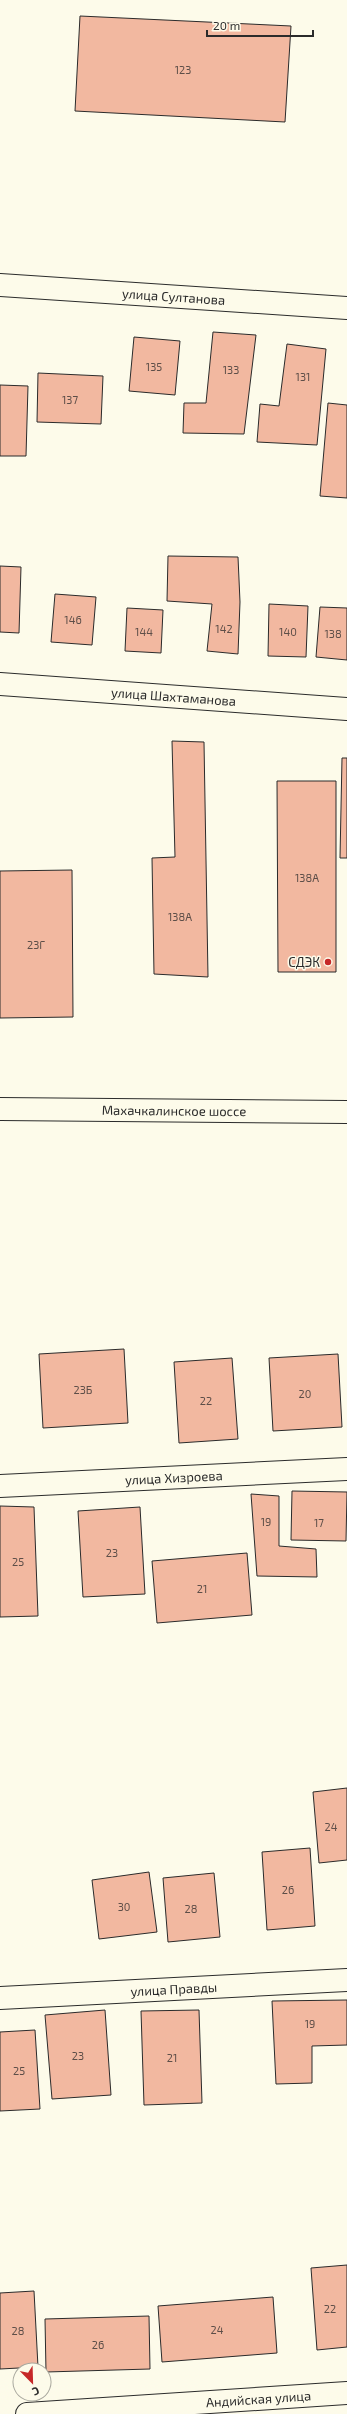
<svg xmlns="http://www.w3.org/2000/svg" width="347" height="2414" font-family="'Exo 2',sans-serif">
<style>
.building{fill:#f2b8a0;stroke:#2b2b2b}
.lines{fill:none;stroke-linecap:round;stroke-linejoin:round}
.street-casing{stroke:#2b2b2b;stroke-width:24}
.highway-casing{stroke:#2b2b2b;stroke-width:24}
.street{stroke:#fdfbea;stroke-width:22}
.highway{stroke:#fdfbea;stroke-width:22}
.poi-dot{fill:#c62828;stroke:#fdfbea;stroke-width:1.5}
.labels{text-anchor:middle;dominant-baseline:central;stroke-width:3;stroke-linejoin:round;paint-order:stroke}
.number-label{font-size:11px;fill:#5d4e48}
.street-label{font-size:13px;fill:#2b2b2b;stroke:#fdfbea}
.poi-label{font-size:13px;fill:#2b2b2b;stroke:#fdfbea;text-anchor:end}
</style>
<rect width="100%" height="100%" fill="#fdfbea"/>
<!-- building -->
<path class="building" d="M80,16l211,10 -6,96 -210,-11z
M213,332l43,3 -12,99 -61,-1 1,-30h22z
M134,337l46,4 -5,54 -46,-4z
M287,344l39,5 -9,96 -60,-3 3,-38 19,2z
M38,373l65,3 -2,48 -64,-2z
M0,385l28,1 -2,70h-26z
M328,403l19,2v93l-27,-2z
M168,556l70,1 2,45 -2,52 -31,-3 5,-47 -45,-3z
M0,566l21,1 -2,66 -19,-1z
M55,594l41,3 -4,48 -41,-3z
M269,604l39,2 -2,51 -38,-1z
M320,607l27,1v52l-31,-3z
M127,608l36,2 -2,43 -36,-2z
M172,741l32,1 4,235 -54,-3 -2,-116 23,-1z
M342,758h5v100h-7z
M277,781h59v191h-58z
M72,870l1,147 -73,1v-147z
M124,1349l4,74 -85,5 -4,-74z
M338,1354l4,73 -69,4 -4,-73z
M232,1358l6,81 -59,4 -5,-81z
M292,1491l55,1 -1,49 -55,-1z
M251,1494l28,2v50l37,3 1,28 -60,-1z
M0,1506l34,1 4,109 -38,1z
M140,1507l5,87 -62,3 -5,-86z
M247,1553l5,62 -95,8 -5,-62z
M347,1788v72l-28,3 -6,-71z
M310,1848l5,78 -48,4 -5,-78z
M149,1872l8,60 -58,7 -7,-59z
M214,1873l6,64 -52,5 -5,-64z
M347,2000v45l-35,1v37l-36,1 -4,-83z
M105,2010l6,85 -59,4 -7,-84z
M199,2010l3,93 -58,2 -3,-94z
M35,2030l5,79 -40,2v-79z
M347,2265v82l-30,3 -6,-82z
M34,2291l4,76 -38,2v-76z
M273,2297l4,56 -115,9 -4,-56z
M149,2316l1,53 -104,3 -1,-53z"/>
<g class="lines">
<defs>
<g id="street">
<path id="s1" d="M0,285l347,23"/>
<path id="s2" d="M0,684l347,25"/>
<path id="s3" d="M0,1486l347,-17"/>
<path id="s4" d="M0,1998l347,-18"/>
<path id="s5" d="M27,2414l320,-21"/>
</g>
<g id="highway">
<path id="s6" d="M0,1109l347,3"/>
</g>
</defs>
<!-- street casing -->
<use href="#street" class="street-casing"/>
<!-- highway casing -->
<use href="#highway" class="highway-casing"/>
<!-- street -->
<use href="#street" class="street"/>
<!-- highway -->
<use href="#highway" class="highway"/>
</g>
<!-- markers -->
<circle class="poi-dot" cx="328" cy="962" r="4"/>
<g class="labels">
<!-- number labels -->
<g class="number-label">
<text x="183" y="69">123</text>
<text x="154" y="366">135</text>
<text x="231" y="369">133</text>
<text x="303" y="376">131</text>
<text x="70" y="399">137</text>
<text x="73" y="619">146</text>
<text x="224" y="628">142</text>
<text x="144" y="631">144</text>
<text x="288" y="631">140</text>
<text x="333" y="633">138</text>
<text x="307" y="877">138А</text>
<text x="180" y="916">138А</text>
<text x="36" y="944">23Г</text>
<text x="83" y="1389">23Б</text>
<text x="305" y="1393">20</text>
<text x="206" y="1400">22</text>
<text x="266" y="1521">19</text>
<text x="319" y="1522">17</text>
<text x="112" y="1552">23</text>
<text x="18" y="1561">25</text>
<text x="202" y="1588">21</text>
<text x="331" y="1826">24</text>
<text x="288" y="1889">26</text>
<text x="124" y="1906">30</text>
<text x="191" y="1908">28</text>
<text x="310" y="2023">19</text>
<text x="78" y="2055">23</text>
<text x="172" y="2057">21</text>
<text x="19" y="2070">25</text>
<text x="330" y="2308">22</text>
<text x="217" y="2329">24</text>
<text x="18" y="2330">28</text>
<text x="98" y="2344">26</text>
</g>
<!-- street labels -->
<g class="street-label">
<text stroke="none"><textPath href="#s1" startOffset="174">улица Султанова</textPath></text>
<text stroke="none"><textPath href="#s2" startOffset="174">улица Шахтаманова</textPath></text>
<text stroke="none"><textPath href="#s6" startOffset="174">Махачкалинское шоссе</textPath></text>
<text stroke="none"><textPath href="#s3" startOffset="174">улица Хизроева</textPath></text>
<text stroke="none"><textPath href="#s4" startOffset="174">улица Правды</textPath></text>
<text stroke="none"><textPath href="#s5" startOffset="232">Андийская улица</textPath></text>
</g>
<!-- poi labels -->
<g class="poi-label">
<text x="320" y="962">СДЭК</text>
</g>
</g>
<!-- north arrow -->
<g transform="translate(32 2382) rotate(157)"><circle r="19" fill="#fdfbea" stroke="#a9a89e"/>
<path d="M0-3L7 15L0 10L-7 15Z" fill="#c62828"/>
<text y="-6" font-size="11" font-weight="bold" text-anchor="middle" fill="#2b2b2b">С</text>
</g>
<!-- scale -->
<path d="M207 30v6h106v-6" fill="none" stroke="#2b2b2b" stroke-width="2"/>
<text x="213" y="30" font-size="12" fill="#2b2b2b" stroke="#fdfbea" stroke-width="3" paint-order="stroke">20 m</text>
</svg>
